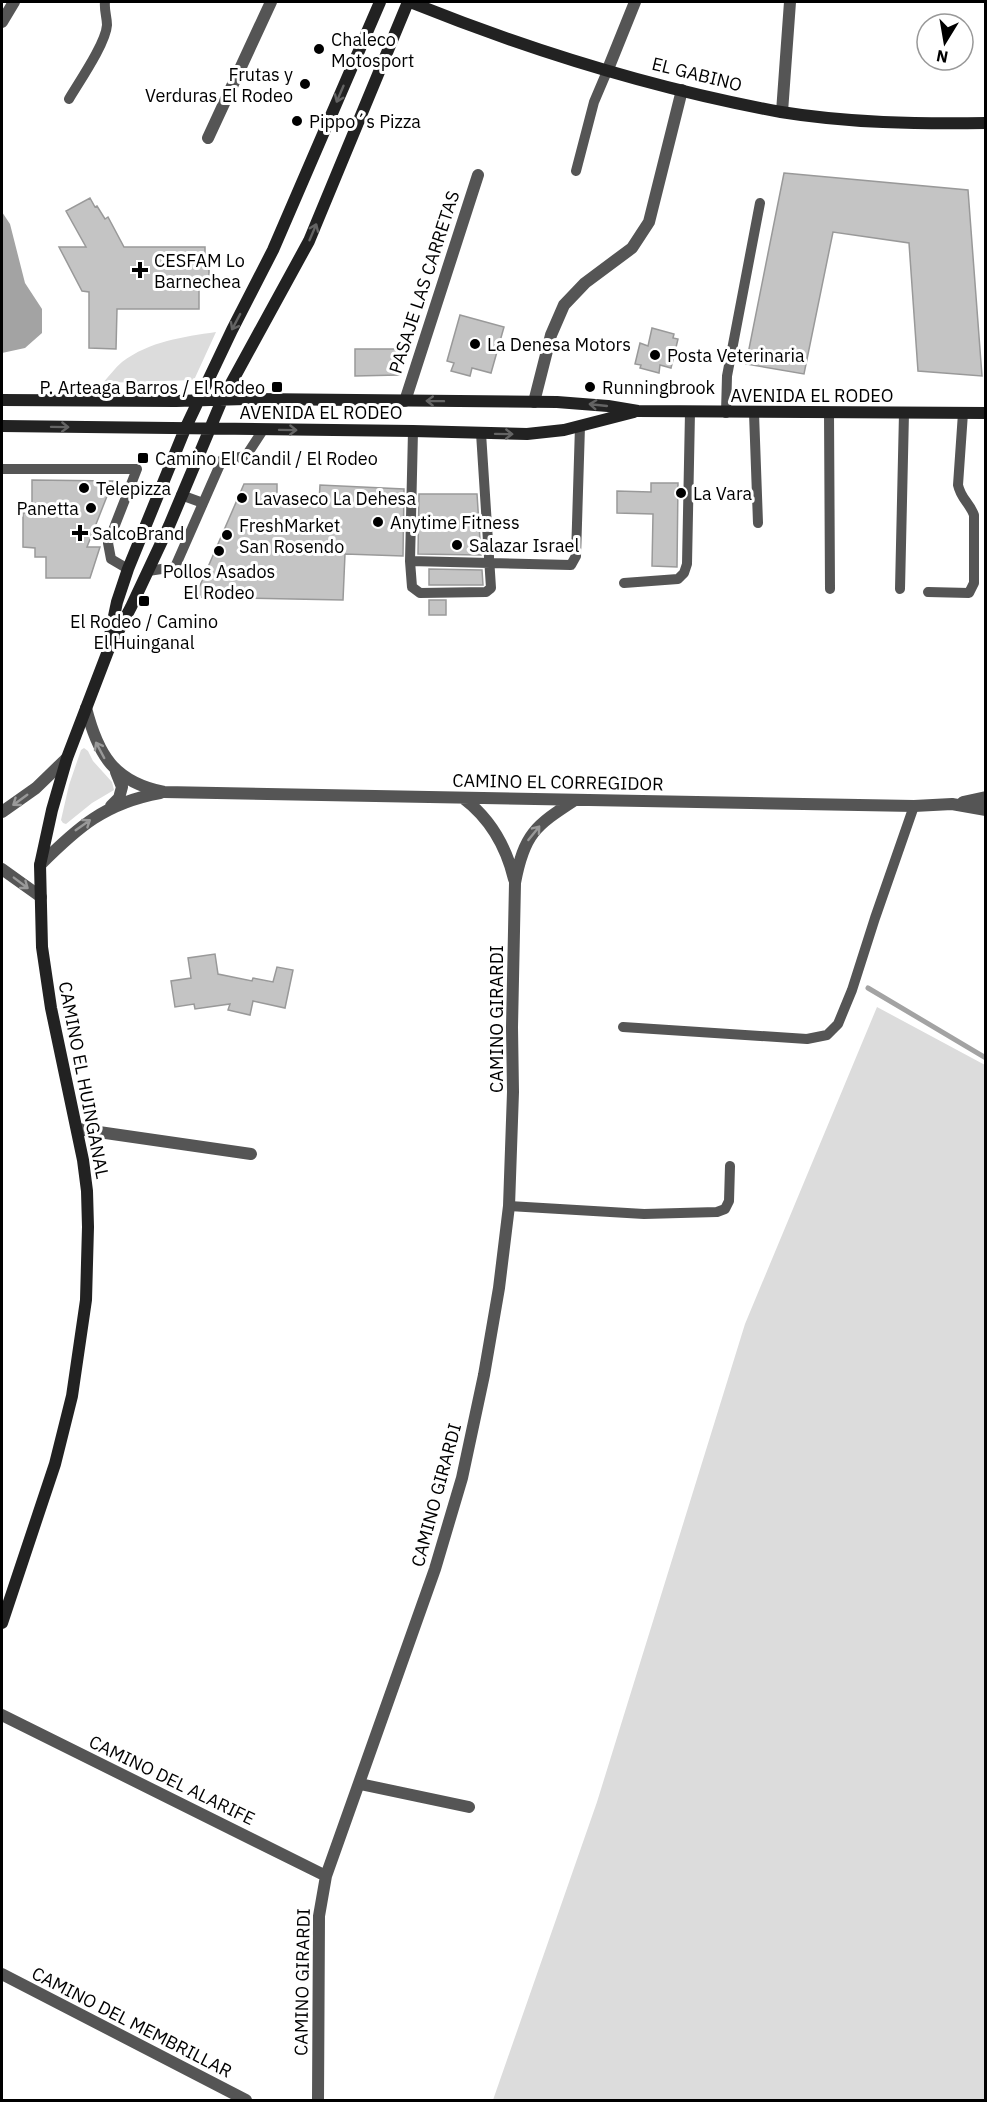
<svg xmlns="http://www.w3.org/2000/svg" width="987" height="2102" font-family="'IBM Plex Sans',sans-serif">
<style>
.green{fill:#dcdcdc}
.water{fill:#a3a3a3}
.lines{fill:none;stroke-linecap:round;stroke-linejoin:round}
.stream{stroke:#a3a3a3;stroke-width:5}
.building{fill:#c4c4c4;stroke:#999;stroke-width:1.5}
.lane{stroke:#555;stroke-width:10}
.street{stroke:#555;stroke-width:12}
.secondary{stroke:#222;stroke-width:12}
.oneway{stroke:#646464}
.oneway2{stroke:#999}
.poi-dot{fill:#000;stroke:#fff;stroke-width:2}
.labels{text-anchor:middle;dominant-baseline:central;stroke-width:6;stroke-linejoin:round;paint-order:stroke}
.poi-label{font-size:18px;fill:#000;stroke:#fff;text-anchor:start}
.street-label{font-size:18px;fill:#000;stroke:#fff}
</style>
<rect width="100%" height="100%" fill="#fff"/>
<!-- green -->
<path class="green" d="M216,332l-22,48 -91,3c6,-7 12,-15 19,-21 28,-21 61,-25 94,-30z
M84,748l4,3 5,10 19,21 2,8 -22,13 -26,21 -3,-1 -2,-3 8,-35 12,-35z
M877,1007l108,58v1035h-492l104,-298 148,-478z"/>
<!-- water -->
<path class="water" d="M2,212l8,12 15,59 17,26v24l-17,15 -23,5z"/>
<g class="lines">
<!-- stream -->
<path class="stream" d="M868,988l118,70"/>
</g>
<!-- building -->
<path class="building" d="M784,173l184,17 14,186 -64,-5 -9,-128 -76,-11 -29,142 -58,-10z
M90,198l5,9 2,-1 8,13 3,-2 16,30h81v15h4v17h-10v30h-82l-1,40 -27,-1v-56l-7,-1 -23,-44h27l-20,-36z
M460,315l44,12 -13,46 -19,-5 -2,8 -19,-5 3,-8 -7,-2z
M652,328l22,6 -1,4 5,1 -7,29 -11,-3 -1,8 -19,-5 1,-3 -6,-1 5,-21 8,3z
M355,349h44v26l-44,1z
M32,480l81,1 -26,66h13l-10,31h-44v-21h-11v-9l-12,-1v-34h9z
M651,483h27l-1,84 -25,-1 1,-52 -36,-1v-22l34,1z
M244,484h33v10h8v8l34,1 1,-18 84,4 -1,67 -58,-2 -2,46 -148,-3z
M419,494h58l4,61 -63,-1z
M429,569l53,1 1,15h-54z
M429,600h17v15h-17z
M215,954l3,20 34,7 1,-3 20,4 4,-15 16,3 -8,38 -32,-7 -3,14 -22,-5 2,-6 -35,5 -1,-5 -19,3 -4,-26 20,-3 -3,-20z"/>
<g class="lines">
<!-- lane -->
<path class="lane" d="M69,99c10,-17 37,-56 38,-74 0,-8 -3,-15 -2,-23
M576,171l18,-69 14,-33
M726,413l1,-37 33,-173
M754,413l4,110
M829,413l1,176
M413,431l-3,130 161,4 5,-9 4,-130
M2,469h135l-29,74 3,16 17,10
M181,495l22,8
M410,561l2,26 8,6 66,-1 5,-4 -10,-155
M148,571l27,-4 47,-107 24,-4 17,-26
M624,583l54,-4 6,-6 3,-9 3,-152
M900,589l4,-176
M928,592l41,1 5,-10v-68c-5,-13 -13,-16 -16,-30l5,-72
M623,1027l184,12 20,-4 11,-11 14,-34 23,-72 39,-112
M509,1206l135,8 73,-2 8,-3 4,-8 1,-35"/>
<!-- street -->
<path class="street" d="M2,22l12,-20
M608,69l27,-67
M782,112l8,-110
M208,138l63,-136
M405,401l73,-226
M534,402l17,-67 13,-30 21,-22 47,-35 17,-26 33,-132
M86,708c12,47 28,74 78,84l750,14 38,-2 34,6
M463,798c28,21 43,48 51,81
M963,802l23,-5
M111,806l8,-8 3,-11 -6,-15
M2,812l34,-24 31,-30
M40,865c38,-38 65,-62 120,-72
M2,869l39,28
M78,1129l173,25
M2,1715l324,161
M360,1784l109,23
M2,1974l244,126
M318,2100l1,-184 7,-40 109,-307 27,-91 22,-103 15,-87 10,-82 4,-114 -1,-65 3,-144c9,-49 20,-57 60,-83"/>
<!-- secondary -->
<path class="secondary" d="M410,2c119,48 245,87 371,110 67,11 137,12 205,11
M2,400l174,1 69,-2 312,3 51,4 30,5 348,2
M2,426l411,5 114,3 37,-4 70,-18
M109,640l8,-38 11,-33 57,-140 47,-99 41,-80 107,-248
M2,1623l53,-159 17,-68 14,-96 2,-73 -1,-36 -4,-31 -32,-152 -9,-61 -2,-82 12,-55 15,-52 41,-107 23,-44 38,-81 53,-126 87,-159 99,-239"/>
</g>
<!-- one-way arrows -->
<defs><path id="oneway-shaft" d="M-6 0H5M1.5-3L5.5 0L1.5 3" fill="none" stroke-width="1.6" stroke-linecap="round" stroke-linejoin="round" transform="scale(1.5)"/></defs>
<g class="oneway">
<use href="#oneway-shaft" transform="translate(340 94) rotate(113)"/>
<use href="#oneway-shaft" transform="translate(313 232) rotate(-67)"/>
<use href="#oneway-shaft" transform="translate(236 322) rotate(118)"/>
<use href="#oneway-shaft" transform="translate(435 401) rotate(-179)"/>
<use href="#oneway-shaft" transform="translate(598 405) rotate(-174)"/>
<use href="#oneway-shaft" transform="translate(60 427) rotate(1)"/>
<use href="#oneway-shaft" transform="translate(288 430) rotate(1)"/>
<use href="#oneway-shaft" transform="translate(504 434) rotate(1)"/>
</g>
<g class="oneway2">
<use href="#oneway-shaft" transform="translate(100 750) rotate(-118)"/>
<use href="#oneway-shaft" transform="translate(20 800) rotate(144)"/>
<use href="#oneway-shaft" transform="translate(83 825) rotate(-35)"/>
<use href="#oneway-shaft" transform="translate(534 833) rotate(-51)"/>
<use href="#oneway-shaft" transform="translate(21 883) rotate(37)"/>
</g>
<!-- markers -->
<g class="poi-dot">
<circle cx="319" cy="49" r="6"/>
<circle cx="305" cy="84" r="6"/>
<circle cx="297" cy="121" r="6"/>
<path d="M137 261h6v6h6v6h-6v6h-6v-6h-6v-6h6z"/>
<circle cx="475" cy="344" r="6"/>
<circle cx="655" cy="355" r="6"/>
<rect x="271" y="381" width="12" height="12" rx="3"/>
<circle cx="590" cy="387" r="6"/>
<rect x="137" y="452" width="12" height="12" rx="3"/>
<circle cx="84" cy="488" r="6"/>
<circle cx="681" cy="493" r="6"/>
<circle cx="242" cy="498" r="6"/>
<circle cx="91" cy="508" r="6"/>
<circle cx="378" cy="522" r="6"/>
<path d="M77 524h6v6h6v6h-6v6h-6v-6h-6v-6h6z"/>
<circle cx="227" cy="535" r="6"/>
<circle cx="457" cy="545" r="6"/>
<circle cx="219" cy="551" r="6"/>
<rect x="138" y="595" width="12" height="12" rx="3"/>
</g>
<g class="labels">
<!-- poi labels -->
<g class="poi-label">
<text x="331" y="39">Chaleco<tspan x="331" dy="21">Motosport</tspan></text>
<text x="293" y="74" text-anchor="end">Frutas y<tspan x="293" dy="21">Verduras El Rodeo</tspan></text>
<text x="309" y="121">Pippo´s Pizza</text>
<text x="154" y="260">CESFAM Lo<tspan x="154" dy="21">Barnechea</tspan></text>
<text x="487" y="344">La Denesa Motors</text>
<text x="667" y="355">Posta Veterinaria</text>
<text x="265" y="387" text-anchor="end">P. Arteaga Barros / El Rodeo</text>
<text x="602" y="387">Runningbrook</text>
<text x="155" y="458">Camino El Candil / El Rodeo</text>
<text x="96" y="488">Telepizza</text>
<text x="693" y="493">La Vara</text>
<text x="254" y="498">Lavaseco La Dehesa</text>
<text x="79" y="508" text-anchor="end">Panetta</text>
<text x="390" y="522">Anytime Fitness</text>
<text x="239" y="525">FreshMarket<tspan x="239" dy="21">San Rosendo</tspan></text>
<text x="92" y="533">SalcoBrand</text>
<text x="469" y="545">Salazar Israel</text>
<text x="219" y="571" text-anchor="middle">Pollos Asados<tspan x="219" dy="21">El Rodeo</tspan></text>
<text x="144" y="621" text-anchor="middle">El Rodeo / Camino<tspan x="144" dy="21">El Huinganal</tspan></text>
</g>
<!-- street labels -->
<g class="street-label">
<text transform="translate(697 74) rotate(14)">EL GABINO</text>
<text transform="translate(424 282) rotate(-72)">PASAJE LAS CARRETAS</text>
<text x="812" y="395">AVENIDA EL RODEO</text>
<text x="321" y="412">AVENIDA EL RODEO</text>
<text transform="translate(558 782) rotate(1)">CAMINO EL CORREGIDOR</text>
<text transform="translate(496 1019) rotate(-90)">CAMINO GIRARDI</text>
<text transform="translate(84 1080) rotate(79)">CAMINO EL HUINGANAL</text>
<text transform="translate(436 1495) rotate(-75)">CAMINO GIRARDI</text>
<text transform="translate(172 1780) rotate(26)">CAMINO DEL ALARIFE</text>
<text transform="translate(302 1982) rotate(-89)">CAMINO GIRARDI</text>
<text transform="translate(132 2022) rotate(27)">CAMINO DEL MEMBRILLAR</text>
</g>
</g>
<!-- border -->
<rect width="987" height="2102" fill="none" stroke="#000000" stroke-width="6"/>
<!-- north arrow -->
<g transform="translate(945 42) rotate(191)"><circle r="28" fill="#ffffff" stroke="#999999" stroke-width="1.5"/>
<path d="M0-4.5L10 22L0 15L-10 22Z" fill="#000000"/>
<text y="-9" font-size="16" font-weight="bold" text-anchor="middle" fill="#000000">N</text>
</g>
</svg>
